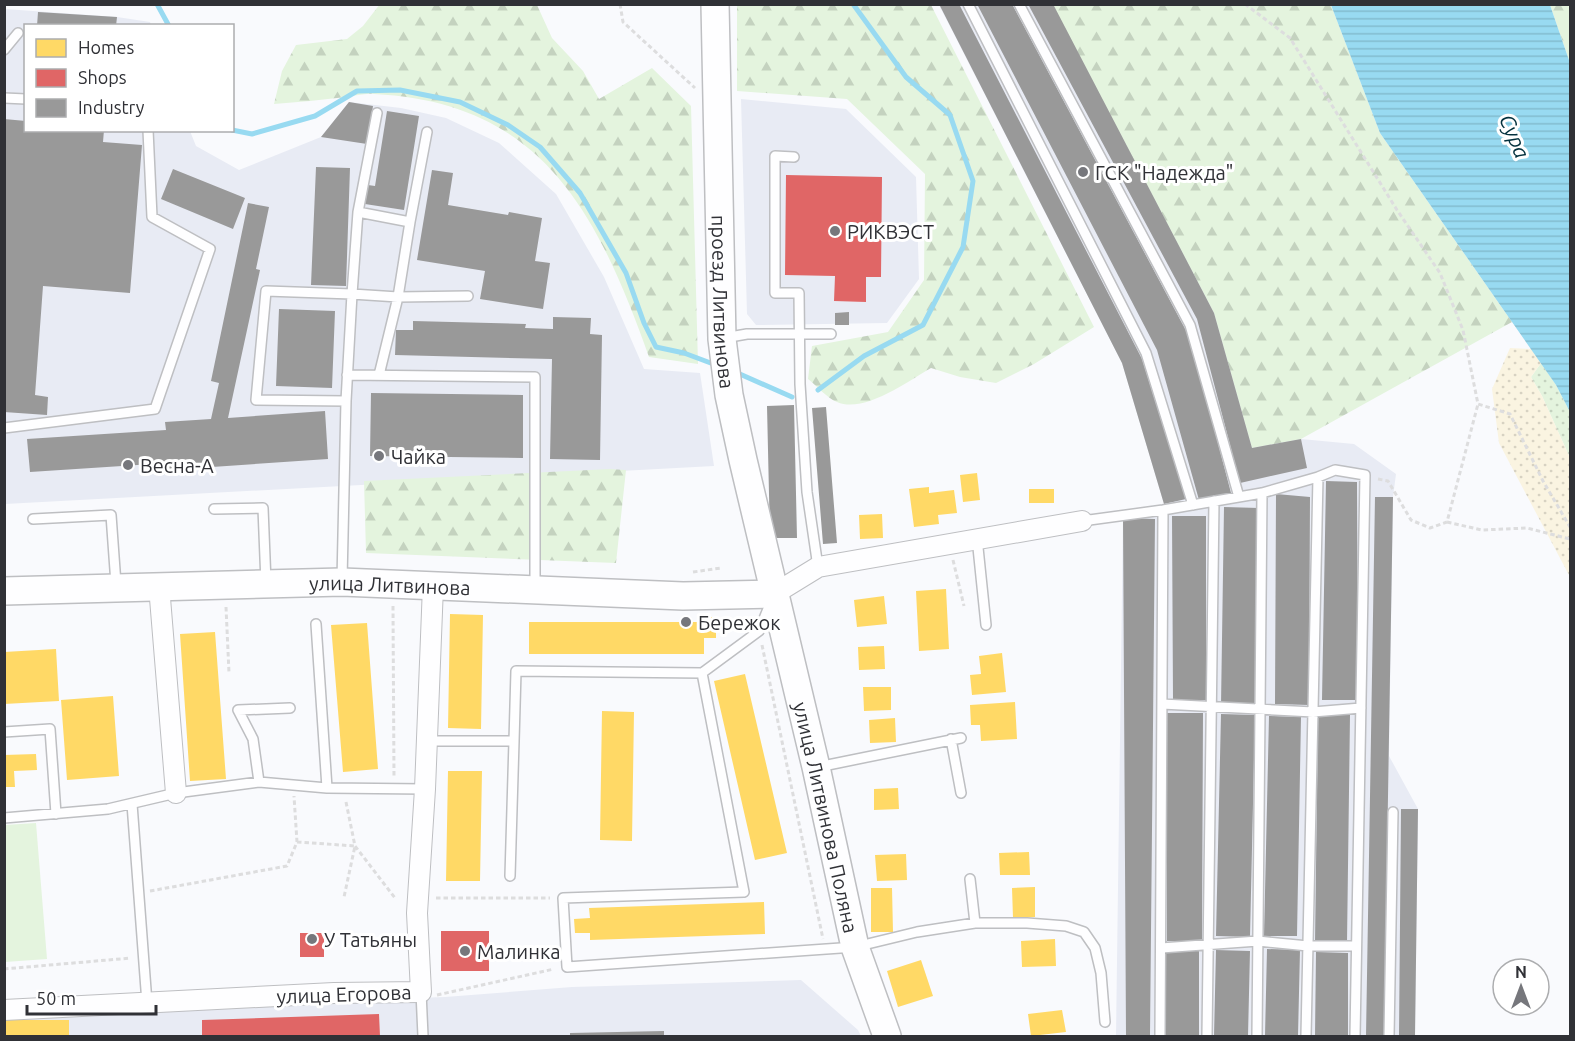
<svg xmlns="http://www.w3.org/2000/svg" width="1575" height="1041" font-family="Ubuntu,sans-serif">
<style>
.built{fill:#e8ebf4}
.grass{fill:url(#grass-dots)}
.forest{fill:url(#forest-firs)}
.sand{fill:url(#sand-dots)}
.garden{fill:#e4f4de}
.water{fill:url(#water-rules)}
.homes{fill:#ffd966}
.shops{fill:#e06666}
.industry{fill:#999}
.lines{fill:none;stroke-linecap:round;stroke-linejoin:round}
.stream{stroke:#98daf1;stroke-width:5}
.service-casing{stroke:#bebfc2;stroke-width:12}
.minor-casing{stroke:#bebfc2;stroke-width:22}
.secondary-casing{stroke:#bebfc2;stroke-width:30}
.path{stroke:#ddddde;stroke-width:3;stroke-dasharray:4.5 3;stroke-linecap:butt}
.service{stroke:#fefeff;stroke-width:9}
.minor{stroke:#fefeff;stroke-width:20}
.secondary{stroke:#fefeff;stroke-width:27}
.poi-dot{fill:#76777c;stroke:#fff;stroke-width:2}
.labels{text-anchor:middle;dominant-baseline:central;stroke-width:6;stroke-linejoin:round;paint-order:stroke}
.poi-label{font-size:20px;fill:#303136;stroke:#fff;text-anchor:start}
.street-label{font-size:20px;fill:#303136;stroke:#fff}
.water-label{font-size:21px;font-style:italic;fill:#03313e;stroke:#fff}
</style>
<defs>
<pattern id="grass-dots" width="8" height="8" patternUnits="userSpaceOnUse" patternTransform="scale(1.5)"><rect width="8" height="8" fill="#e4f4de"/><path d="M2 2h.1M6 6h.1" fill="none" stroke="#c4d2bf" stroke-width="1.8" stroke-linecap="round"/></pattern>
<pattern id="forest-firs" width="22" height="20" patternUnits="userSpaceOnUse" patternTransform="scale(1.5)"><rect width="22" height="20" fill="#e4f4de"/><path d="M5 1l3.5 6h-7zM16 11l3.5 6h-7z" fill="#c4d2bf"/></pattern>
<pattern id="sand-dots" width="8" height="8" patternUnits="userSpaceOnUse" patternTransform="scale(1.5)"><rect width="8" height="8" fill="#faf4e1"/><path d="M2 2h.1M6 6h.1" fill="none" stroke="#d7d2c2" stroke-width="1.8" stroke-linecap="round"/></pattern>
<pattern id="water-rules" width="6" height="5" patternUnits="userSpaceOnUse" patternTransform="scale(1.5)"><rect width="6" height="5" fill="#98daf1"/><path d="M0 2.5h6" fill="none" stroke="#83bccf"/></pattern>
</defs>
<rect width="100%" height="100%" fill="#f9fafd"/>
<!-- built -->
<path class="built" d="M939,5h114l248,434 53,5 42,30 -3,23 -4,259 29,53 -3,227h-299l7,-518 41,-14 -42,-141z
M5,9l112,8 33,5 1,3 -125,1v104l164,1 6,15 43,24 82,-33 28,-35 52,6 45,10 53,25 57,51 48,83 40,92 56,4 14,93 -709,38z
M741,99l105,10 70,68 3,102 -32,44 -131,2 -9,-11z
M801,980l57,50 3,6h-856v-20l152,-9 288,-10 127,-10z"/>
<!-- grass -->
<path class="grass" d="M1541,363l15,22 14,27v46l-28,-62 -11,-19z"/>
<!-- forest -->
<path class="forest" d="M380,4l157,1 15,33 31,33 16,28 53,-31 39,38 7,258 -49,-7c-51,-143 -106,-255 -275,-263 -9,-1 -19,2 -28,3 -24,3 -48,5 -72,7l8,-33 14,-26 51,-6 16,-13z
M737,5h194l163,322 -60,37 -38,19 -36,-6 -29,-9c-23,13 -67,46 -94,34 -10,-4 -20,-16 -29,-23l4,-33 76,-14 36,-52 1,-106 -78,-75 -110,-8z
M1053,5h278l49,128 132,189 -211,117 -49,9 -38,-135z
M1550,5h20v58z
M610,469l16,1 -10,93 -250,-10 -2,-72z"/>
<!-- sand -->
<path class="sand" d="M1510,348l21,1 10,14 -10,14 11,19 28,62v119l-71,-134 -7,-54z"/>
<!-- garden -->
<path class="garden" d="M36,823l11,136 -42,3v-137z"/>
<!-- water -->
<path class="water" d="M1331,5h219l20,58v349l-14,-27 -176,-252z"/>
<!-- homes -->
<path class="homes" d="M977,473l3,27 -17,2 -3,-27z
M929,487v6l25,-3 3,23 -19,2 1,9 -25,3 -5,-38z
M1029,489h25v14h-25z
M882,514l1,24 -23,1 -1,-24z
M946,589l3,60 -30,2 -3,-60z
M884,596l3,28 -30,3 -3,-27z
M450,614l33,1 -2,114 -33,-1z
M697,617h19v21h-12v16h-175v-32h168z
M367,623l11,146 -35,3 -12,-147z
M215,632l11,147 -36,2 -10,-147z
M884,646l1,23 -26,1 -1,-23z
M56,649l3,52 -55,3v-52z
M1002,653l4,39 -34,3 -2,-20 11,-1 -2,-18z
M745,674l42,179 -32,7 -41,-179z
M863,687h28v23l-27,1z
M113,696l6,80 -52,4 -6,-80z
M1015,702l2,37 -36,2 -1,-16h-9l-1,-20z
M602,711l32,1 -2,129 -32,-1z
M895,718l1,24 -26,1 -1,-23z
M36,754l1,16 -23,1 1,16h-11v-32z
M448,771h34l-2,110h-34z
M898,788l1,21 -25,1v-21z
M1029,852l1,23h-30l-1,-22z
M906,854l1,26 -30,1 -2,-26z
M1035,887v30l-22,1 -1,-30z
M871,888h21l1,44h-22z
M764,902l1,32 -175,6v-7h-15l-1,-14 16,-1 -1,-10z
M1055,939l1,27 -34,1 -1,-26z
M921,960l12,36 -35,11 -11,-36z
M1062,1010l4,22 -35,4 -3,-22z
M4,1020h65v16h-65z"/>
<!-- shops -->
<path class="shops" d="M786,175l96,2 -1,100h-15v25l-32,-1 1,-25 -50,-1z
M441,931h48v40h-48z
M300,933h24v24h-24z
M379,1014l1,22h-178v-16z"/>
<!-- industry -->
<path class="industry" d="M939,4h20l183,355 44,140 -22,5 -42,-141z
M977,4h35l179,336 40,153 -32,7 -42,-150z
M1028,4h25l161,309 38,135 49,-9 6,29 -67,15 -43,-164z
M38,12l79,5 -1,9h-79z
M349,102l24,4 -6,38 -46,-7z
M387,111l32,5 -15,94 -39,-6 3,-19 7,1z
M4,119l22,2v9h78l-1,12 39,3 -12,148 -87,-7 -8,109 13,2 -1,18 -43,-3z
M316,167l34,1 -4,118 -35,-1z
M173,169l72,29 -12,31 -72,-30z
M432,170l21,3 -5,32 60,10 1,-3 33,6 -7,43 15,2 -7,46 -63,-10 5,-28 -68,-11z
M248,203l21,4 -13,62 4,1 -32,148 97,-7 3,48 -160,11v-7l-138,9 -3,-33 139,-9 -1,-8 46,-3 8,-36 -8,-2z
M279,309l56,2 -3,77 -56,-2z
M849,312v13h-14v-12z
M553,317l38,1 -1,16 12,1 -2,125 -50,-1 2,-100 -157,-4 1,-25h17v-9l113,3 -1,4 28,1z
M371,393l152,2v63l-153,-2z
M794,405l3,133h-27l-3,-132z
M826,407l11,136 -14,1 -11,-136z
M1326,481l31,1 1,218h-36z
M1276,494l34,3 -1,208 -34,-1z
M1375,497h18l-9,539h-18z
M1224,507l35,1 -3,198 -35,-1z
M1172,516h34v184h-33z
M1123,518l32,1 -5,517h-24z
M1167,713h36l-1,228h-35z
M1221,714l34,1 -5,222 -34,-1z
M1318,715h32l-3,228h-32z
M1269,716l32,1 -4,219h-33z
M1401,809h17l-3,227h-16z
M1267,949l33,1 -2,86h-33z
M1216,950l34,1 -2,85h-34z
M1165,951h34v85h-34z
M1316,952l32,1v83h-33z
M664,1031v5h-94v-3z"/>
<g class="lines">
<!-- stream -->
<path class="stream" d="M157,4l12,22
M232,130l20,4 63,-18 42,-25 43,-1 60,12 48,23 32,22 40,46 46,80 18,50 12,24 28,6 32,12
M733,371l59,26
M818,390l46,-34 59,-31 40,-78 10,-66 -23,-66 -44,-38 -53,-73"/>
<defs>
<path id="service" d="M968,4l178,349 47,152
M1019,4l171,321 49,172
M4,50l14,-17
M4,98l22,1
M377,113l-19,99 52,10 -12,75 -19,78
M794,157l-19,-1v137h24l1,91 7,108 11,75
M358,212l-6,82 46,3 70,-1
M410,222l17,-90
M724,338l23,-4h84
M347,375l188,2v211
M4,428l151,-19 55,-160 -58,-32 -4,-87
M214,509l49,-1 3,75
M33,519l78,-4 5,69
M1082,521l81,-11 99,-17 56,-16 17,-7 30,5 -10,561
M977,538l9,87
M342,580l4,-179 -90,-1 10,-109 86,3 -6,107
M702,673l42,219 -181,6 4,69 288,-20 62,-15 58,-9h52l39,3 18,6 11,16 6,25 4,49
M1162,704l151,8 48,-4
M290,708l-52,2 15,29 6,43 68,6 -11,-164
M4,732l46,-3 6,85
M951,739l10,54
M426,741h88l2,-70 186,2 57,-42 11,-27
M818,767l143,-29
M327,788l98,1
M132,804l15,199
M4,818l104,-9 68,-16 83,-11
M510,876l4,-135
M970,879l5,44
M1161,948l97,-7 50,5h48
M421,992l2,44
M1160,1036l3,-526
M1207,1036l7,-535
M1257,1036l5,-543
M1306,1036l12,-559
M1389,1036l4,-224"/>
<path id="minor" d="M159,586l17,207
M774,594l44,-27 264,-46
M4,1010l330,-17 87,-1 -4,-79 8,-124 8,-203"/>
<g id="secondary">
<path id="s1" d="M715,4l7,335 7,56 14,65 73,307 39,180 32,89"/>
<path id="s2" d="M4,591l338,-9 341,14 91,-2"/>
</g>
</defs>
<!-- service casing -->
<use href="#service" class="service-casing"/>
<!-- minor casing -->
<use href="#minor" class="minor-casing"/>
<!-- secondary casing -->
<use href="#secondary" class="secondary-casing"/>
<!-- path -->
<path class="path" d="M620,4l3,18 72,66
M1245,4l45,34 107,172 43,63 23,57 15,74 32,10 33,67 27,46
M1378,479l10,2 23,39 19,8 17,-6 31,-118
M1447,522l35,8 45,-2 43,11
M953,560l11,46
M693,572l28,-4
M393,606l1,172
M226,607l3,66
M762,645l61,294
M346,802l9,44 40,52
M297,842l58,4 -11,51
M150,891l137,-25 10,-24 -3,-46
M436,898h114
M4,969l127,-11
M437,995l117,-26"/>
<!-- service -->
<use href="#service" class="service"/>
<!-- minor -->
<use href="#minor" class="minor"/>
<!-- secondary -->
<use href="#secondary" class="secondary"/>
</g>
<!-- markers -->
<g class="poi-dot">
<circle cx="1083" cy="172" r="6"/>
<circle cx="835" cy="231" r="6"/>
<circle cx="379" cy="456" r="6"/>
<circle cx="128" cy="465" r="6"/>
<circle cx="686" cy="622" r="6"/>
<circle cx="312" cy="939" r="6"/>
<circle cx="465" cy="951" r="6"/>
</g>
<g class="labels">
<!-- poi labels -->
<g class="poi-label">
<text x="1095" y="172">ГСК "Надежда"</text>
<text x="847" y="231">РИКВЭСТ</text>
<text x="391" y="456">Чайка</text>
<text x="140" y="465">Весна-А</text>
<text x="698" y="622">Бережок</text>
<text x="324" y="939">У Татьяны</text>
<text x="477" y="951">Малинка</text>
</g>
<!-- street labels -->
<g class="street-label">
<text stroke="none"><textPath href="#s1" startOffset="298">проезд Литвинова</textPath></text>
<text stroke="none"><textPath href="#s2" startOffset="386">улица Литвинова</textPath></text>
<text stroke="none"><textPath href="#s1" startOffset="825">улица Литвинова Поляна</textPath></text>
<text transform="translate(344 994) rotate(-2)">улица Егорова</text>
</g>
<!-- water labels -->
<g class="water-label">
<text transform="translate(1515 136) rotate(67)">Сура</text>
</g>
</g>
<!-- border -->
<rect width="1575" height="1041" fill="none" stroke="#303136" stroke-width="12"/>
<!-- legend -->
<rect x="24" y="24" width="210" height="108" fill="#ffffff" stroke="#acadaf" stroke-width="1.5"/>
<rect x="36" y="39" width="30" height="18" fill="#ffd966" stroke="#acadaf" stroke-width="1.5"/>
<text x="78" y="54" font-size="18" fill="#303136">Homes</text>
<rect x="36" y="69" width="30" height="18" fill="#e06666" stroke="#acadaf" stroke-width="1.5"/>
<text x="78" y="84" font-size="18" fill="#303136">Shops</text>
<rect x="36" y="99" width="30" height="18" fill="#999999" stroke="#acadaf" stroke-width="1.5"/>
<text x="78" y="114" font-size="18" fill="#303136">Industry</text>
<!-- north arrow -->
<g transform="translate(1521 987)"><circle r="28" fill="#ffffff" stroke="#acadaf" stroke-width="1.5"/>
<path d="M0-4.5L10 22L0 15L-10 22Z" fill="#76777c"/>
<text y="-9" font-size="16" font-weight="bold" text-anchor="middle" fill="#303136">N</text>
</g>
<!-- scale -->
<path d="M27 1005v9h129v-9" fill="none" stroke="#303136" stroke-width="3"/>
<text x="36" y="1005" font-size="18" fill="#303136" stroke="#ffffff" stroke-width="4.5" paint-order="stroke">50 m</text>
</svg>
